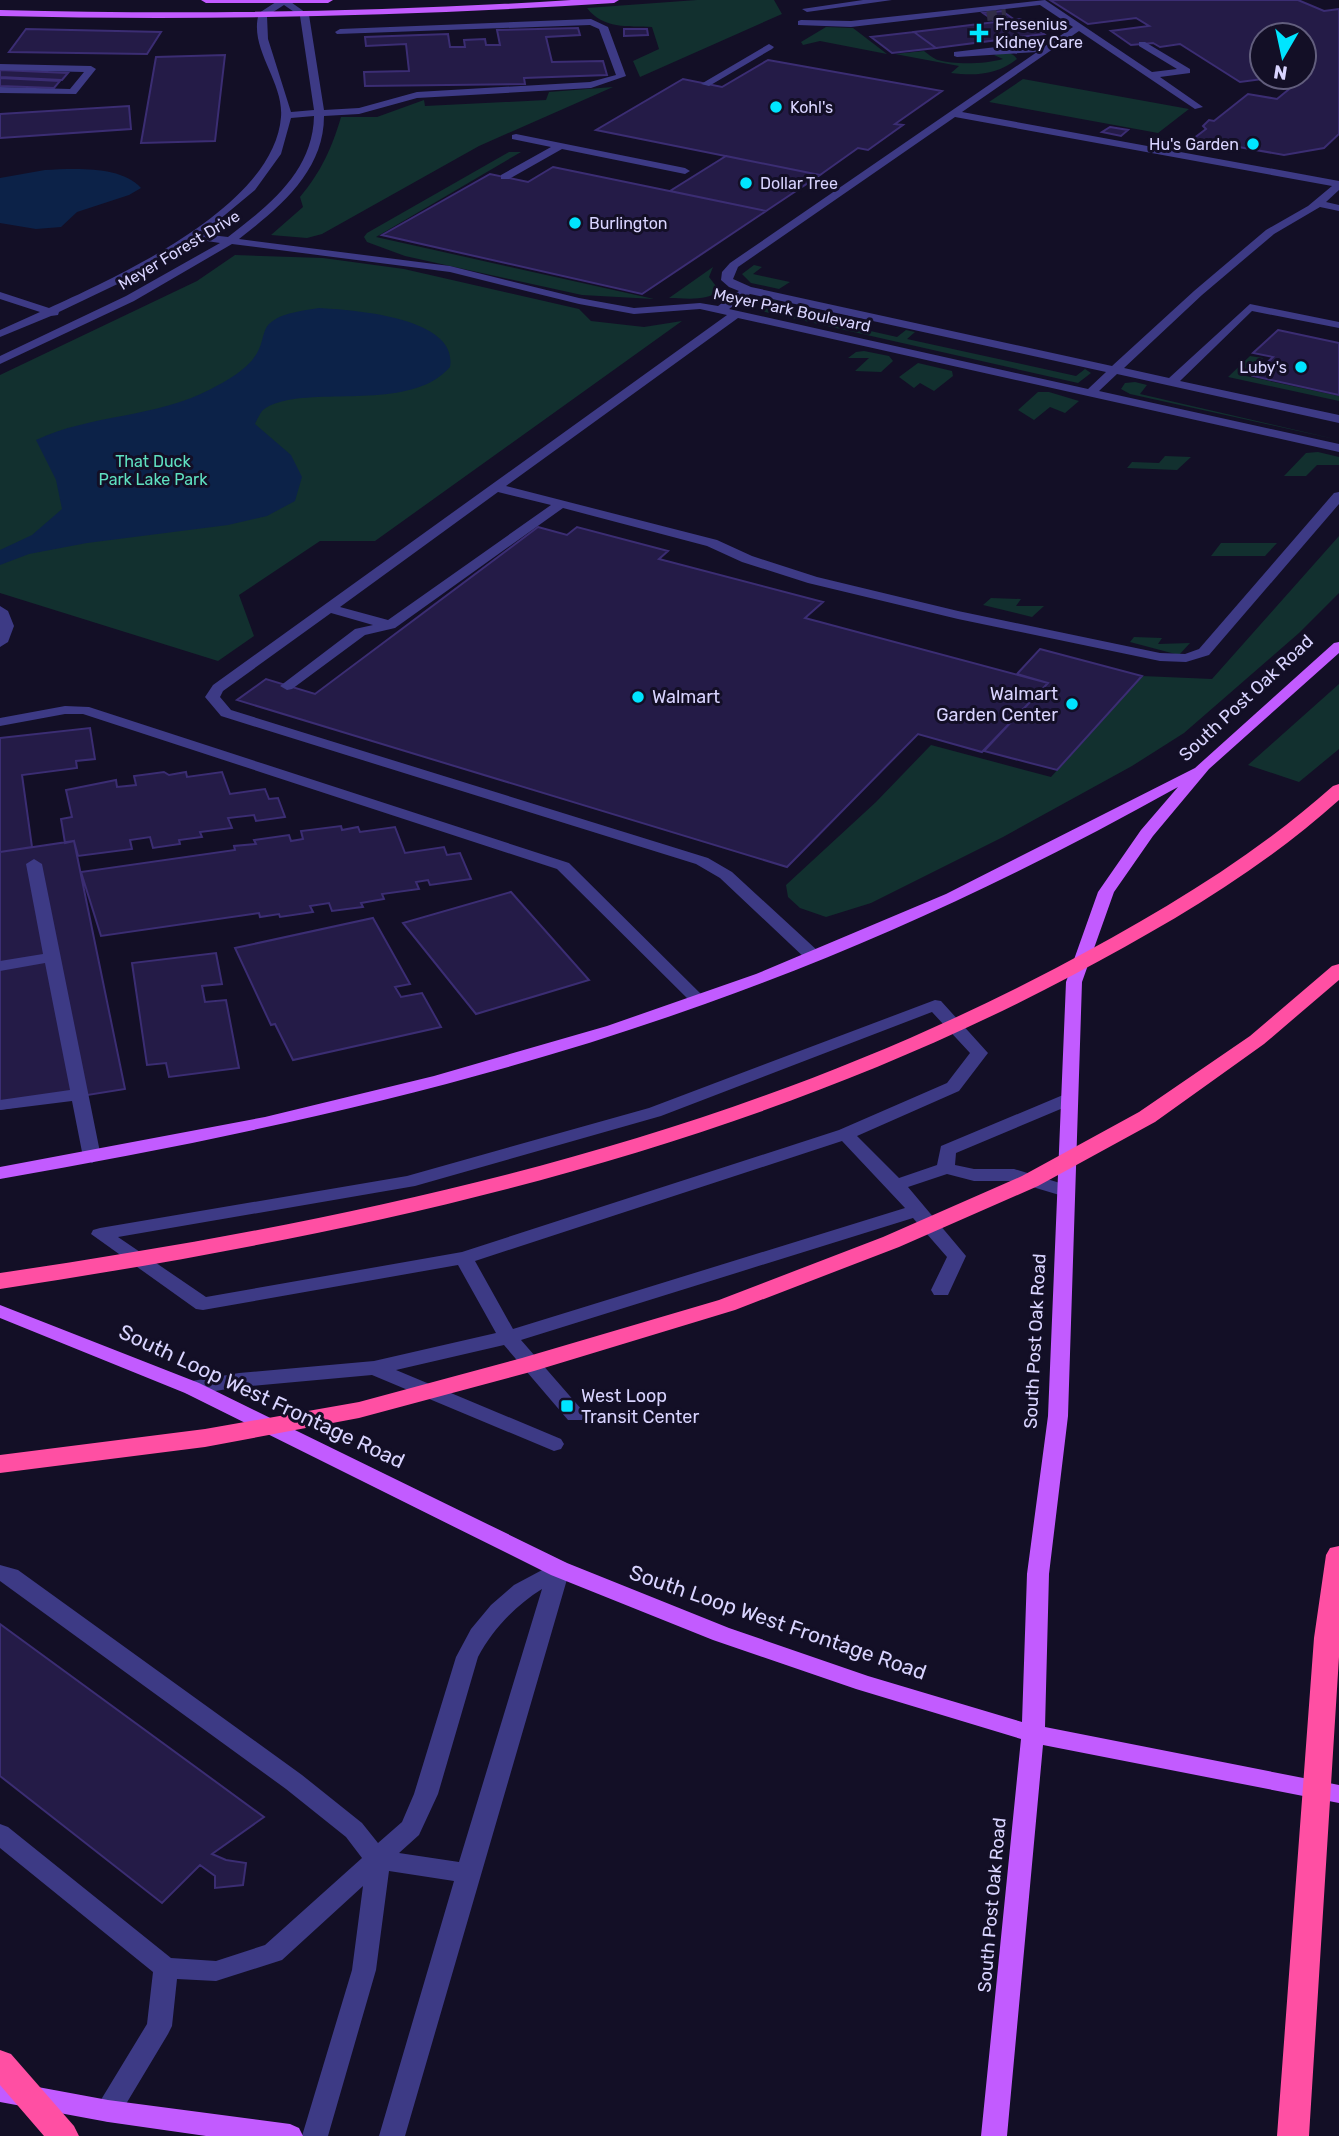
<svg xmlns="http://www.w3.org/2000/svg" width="1339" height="2136" font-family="Rubik,sans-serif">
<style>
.green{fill:#12302f}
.water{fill:#0c2248}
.building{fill:#241b47;stroke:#3b2d73;stroke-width:2}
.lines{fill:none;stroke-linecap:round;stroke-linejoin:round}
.minor-tunnel{stroke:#312d47;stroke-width:10;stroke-dasharray:10 5;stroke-linecap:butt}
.minor{fill:#3d3a85;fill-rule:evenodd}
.major{fill:#c25bff;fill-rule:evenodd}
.highway{fill:#ff4fa3;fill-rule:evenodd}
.poi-dot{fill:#00e5ff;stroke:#130f26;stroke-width:2.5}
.labels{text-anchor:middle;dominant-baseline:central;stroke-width:6;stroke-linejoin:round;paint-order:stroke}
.far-poi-label{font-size:16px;fill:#d9d4ff;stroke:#130f26;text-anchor:start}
.far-street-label{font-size:16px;fill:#d9d4ff;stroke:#130f26}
.far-park-label{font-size:16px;fill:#5fe0c0;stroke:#130f26}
.poi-label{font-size:18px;fill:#d9d4ff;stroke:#130f26;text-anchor:start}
.street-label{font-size:18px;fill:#d9d4ff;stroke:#130f26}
.near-street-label{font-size:21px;fill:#d9d4ff;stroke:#130f26}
</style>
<rect width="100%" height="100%" fill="#130f26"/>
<!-- green -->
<path class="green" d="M697,0h77l8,14 -142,63 -7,-16 26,-12 -7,-22c-24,-1 -49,2 -65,-19z
M826,27l27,1 34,26 -67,-13 -17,4 -2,-3z
M924,51c4,3 10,8 14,9 17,5 48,4 65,-1l-9,-4c8,-3 18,-4 23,4 -20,16 -42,17 -66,14l8,-7 -64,-12z
M1023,79l166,30 -31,24 -169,-31z
M613,87l-134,59 -157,88 -15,4 -36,-3 32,-28 -3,-10c21,-25 32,-49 41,-80h36l47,-17 1,6 121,-6 3,-8z
M509,152h12l-145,85 278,62 -72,-4 -177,-39 -38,-14 -3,-5 3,-4z
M235,255l88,3 81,11 175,40 12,12 53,6 38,-6 -307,220h-55l-81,54 15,41 -36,25 -218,-68v-218l197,-94z
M754,265l8,2 -9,7 37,8 -11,7 -28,-6 -9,-9z
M713,267l-4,10 10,13c-11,12 -35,8 -50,8z
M772,299l6,2 -9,7 128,29 9,-7 9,2 -8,7 169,37 9,-7 6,4 -13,10 -317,-72 -1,-3z
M864,351l25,5 4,5 -12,11 -26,-1 14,-13h-21l8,-6z
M1250,356l13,2 -17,18 93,20v5l-111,-24z
M918,363l34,8 1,5 -19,15 -14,-8 -6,5 -15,-11z
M1135,382l12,3 -7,9 199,46 -209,-46 -9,-5 4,-6z
M1038,392h11l30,9 -14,12 -15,-6 -16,13 -16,-10z
M1318,452l21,5v8h-22l-11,11h-22l22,-23z
M1165,456l26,1 -14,13 -50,-2 5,-6 27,1z
M1339,536v57l-40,40 -115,100 -52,33 -129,71 -132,66 -45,14 -26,-9 -12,-11 -2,-12 90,-83 55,-57 120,32 91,-101 70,3z
M1221,543h56l-12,13h-54z
M991,598l30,1 -5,7h28l-12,11 -49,-12z
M1134,637l28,1 -4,6 32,-1 -11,12 -49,-13z
M1339,684v65l-40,33 -51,-17z"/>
<!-- water -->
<path class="water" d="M45,170c28,-1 75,-5 96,18l-12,7 -52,17 -16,15 -25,2 -36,-6v-45z
M319,308c34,2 140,9 131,59 -34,40 -114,24 -162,33 -8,2 -18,4 -25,10 -3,3 -6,10 -8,14l36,31 11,22 -7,24 -28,15 -39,9 -141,18 -58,11 -29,11v-15l32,-15 30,-26 -6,-29 -20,-40c55,-26 120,-22 175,-51 17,-9 40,-21 48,-40 4,-8 4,-19 10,-25 13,-12 34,-13 50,-16z"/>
<!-- building -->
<path class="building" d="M1050,0h248l26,11 15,-2v125l-15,14 -40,7 -91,-16 13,-10 -3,-3 6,-6 5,1 34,-27 29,5 27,-22 4,-4 -4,1v-39h-42v42h16l-38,5 -60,-38 -20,3 -7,-4 -22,2 -20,-14 38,-5 -13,-8 -48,6z
M1002,11l13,9 -19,2 -13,-9z
M1021,19l23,15 -108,14 -22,-16z
M578,28l2,7 -34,2 6,25 51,-1 4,14 -83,3 1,6 -160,2 -1,-14 45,-1 -3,-27 -40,2 -1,-9 83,-3 2,13h15l-1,-7 21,-1 1,6h14l-3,-15z
M26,29l135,3 -14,22 -138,-2z
M624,29h23l1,6 -24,1z
M914,32l22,16 -44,5 -21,-16z
M225,55l-10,86 -74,2 15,-86z
M768,60l174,31 -47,33 8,1 -35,25 -10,-2 -38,27 -224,-45 87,-51 39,8z
M0,70l68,3 -6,7 -62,-3z
M0,78l60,3 -6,7 -54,-2z
M129,106l2,23 -131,9v-24z
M1110,127l18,3 -7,6 -19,-4z
M726,156l94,19 -54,36 -96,-20z
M553,167l213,44 -124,83 -260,-59 108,-61 38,8z
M1278,330l61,13v52l-86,-19 20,-19 -20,-4z
M538,527l29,8 10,-8 91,24 -9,8 164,43 -18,16 243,65 -66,69 -64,-18 -131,133 -550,-167 29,-21 49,15z
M1040,649l102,27 -85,94 -73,-19 64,-68 -31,-9z
M90,728l5,31 -19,2 1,7 -55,7 10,72 -32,5v-114z
M164,772l5,3 17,-3 1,5 35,-5 8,22 35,-5 4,10 9,-1 7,19 -29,4 -2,-6 -26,3 4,10 -32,4 2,5 -23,3 1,4 -27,4 -3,-11 -20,3 2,9 -54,7 -4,-15 -9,2 -4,-24 11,-2 -6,-27 50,-10 1,7 19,-2 -2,-9z
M341,826l1,4 16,-3 2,5 35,-5 10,26 39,-6 3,8 13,-2 11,26 -41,6 -2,-5 -12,2 3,7 -37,5 2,5 -23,4 2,4 -31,4 -3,-8 -19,3 3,6 -33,5 -1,-3 -19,3 -1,-4 -158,23 -20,-64 154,-22 -1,-4 22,-2 -2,-4 35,-5 2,6 12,-2 -2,-8z
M74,841l51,248 -125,20v-257z
M511,892l78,88 -113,34 -73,-91z
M373,918l37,66 -15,3 6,10 21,-4 19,34 -148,33 -18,-36 -4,1 -36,-77z
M216,953l6,31 -20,2 3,16 21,-2 13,68 -70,9 -3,-14 -19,2 -15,-102z
M0,1624l264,193 -52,37 14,6 20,3 -3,22 -28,3v-12l-15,-11 -38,38 -162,-127z"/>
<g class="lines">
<!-- minor-tunnel -->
<path class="minor-tunnel" d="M987,16l19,-2"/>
<!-- minor -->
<path class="minor" d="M279,0h9l21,15 15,95 35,-2 58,-16 173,-10 26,-7 -17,-46 -9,-4 -253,9 -2,-2 5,-3 251,-10 17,8 18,49 -35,12 -174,10 -58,16 -35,2c0,55 -44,91 -85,123l211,27 129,32 55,10 66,-5 18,3 21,-15 -10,-4 -8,-7 1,-8 8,-9 307,-211 -80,5 -3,-1v-4l51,-6h40l28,-19 -33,-22 -189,22 -53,-2v-4l3,-1 50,1 194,-21 107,72 25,-3 -38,-23v-4h6l45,27v4l-30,4 43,30 -8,2 -116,-78 -117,81 377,69v9l-13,12 13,3v6l-19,-4 -46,27 -72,61 -78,73 45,10 81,-74 89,18v6l-87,-17 -72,70 159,34v8l-222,-49 -18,17 240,53v8l-601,-134 -232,168 211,54 35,16 65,21 141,34 202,42 25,1 14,-5 135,-156 5,-1v12l-130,151 -23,7 -26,-1 -202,-42 -150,-36 -66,-21 -35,-16 -144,-38 -168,120 -30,7 -73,54 -5,1 -7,-4 75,-57 18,-4 -42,-12 -108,78 -3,6 11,13 477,148 24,14 87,80 2,4 -2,4h-12l-87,-82 -24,-14 -475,-148 -16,-19 8,-12 514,-370 -27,-6 -66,5 -55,-10 -129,-32 -218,-28 -98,57 -134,63v-8l126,-60 94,-53 -26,-4 -66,40 -69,33 -1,3 -7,1 -51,21v-7l40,-18 -40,-13v-7l49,16c72,-33 225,-102 232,-191 3,-36 -33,-69 -22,-104zM284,5l16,11 14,94 -23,2 -23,-73 -1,-23zM314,116c-1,56 -46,90 -86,121l-26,-3 53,-44 26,-36 10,-36zM955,117l377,69 -24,20 -42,24 -72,61 -82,75 -361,-79 -18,-8 5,-12zM750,294l356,78 -18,17 -359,-80zM498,492l53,13 -163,115 -48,-13z
M863,0h29l-85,12 -5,-3z
M769,44l5,3 -2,2 -63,37 -8,-2z
M0,64l91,2 5,3 -20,25 -76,-1v-6l70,2 14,-17 -84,-2z
M516,134l169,34 5,3 -5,3 -123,-25 -53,30h-8v-4l50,-28 -39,-8v-4z
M0,606l8,5 6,15 -6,16 -8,5z
M65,706l24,1 480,156 138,137 -2,4h-12l-136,-135 -474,-155h-18l-65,12v-8z
M34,859l8,5 59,293 -9,6 -9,-6 -11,-56 -72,9v-10l70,-10 -25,-127 -45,8v-10l43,-7 -17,-90z
M935,1000l6,1 47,52 -29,38 -102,45 42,42 38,-13 4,-19 122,-51h12l3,4 -3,4 -119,50 -1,12 19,4h40l59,18 2,4 -2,4 -7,2 -53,-16h-39l-27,-7 -39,13 58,69 -18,39h-14l-3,-5 16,-33 -34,-39 -392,122 61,70 3,5 -3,5h-14l-64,-75 -108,25 165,69 3,5 -3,5 -7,2 -182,-76 -133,12 -47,8 -7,-2 -3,-5 3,-5 7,-2 47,-8 135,-12 122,-28 -38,-68 -255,45 -7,-1 -105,-75 2,-4 7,-2 307,-52 242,-68zM932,1012l38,41 -23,30 -108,47 -377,122 -256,45 -88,-60 297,-51 246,-70zM842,1141l63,67 -392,121 -38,-68z
M559,1561l8,2 3,6 -165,567h-26l75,-255 -65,-10 -13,99 -48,166h-26l50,-166 11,-84 -81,74 -66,21 -39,-2 -5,47 -4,8 -51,85 -9,3 -9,-3 -4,-8 4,-8 48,-79 6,-52 -153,-124v-24l8,3 163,131 45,3 49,-16 97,-87 -16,-21 -60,-48 -286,-208v-16l18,5 284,205 60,48 16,20 24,-21 12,-28 42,-137 15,-28 20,-24 23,-20zM542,1589l-83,273 -60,-9 20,-18 19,-41 40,-137c15,-28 37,-51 64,-68z"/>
<!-- major -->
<path class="major" d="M201,0h132l-5,3h-122z
M571,0h48l-5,3c-205,13 -409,18 -614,13v-6c191,5 381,2 571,-10z
M1339,642v11l-130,116 -56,67 -39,56 -32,90 -14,434 -19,158 -4,153 294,58v18l-296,-58 -36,391h-26l40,-397 -165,-50 -143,-49 -162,-65 -366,-182 -185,-75v-13l199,78 368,180 162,65 139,48 154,46 5,-148 21,-158 18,-434 32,-90 43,-62 37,-43c-152,85 -309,159 -473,217 -228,82 -466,133 -705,175v-12l265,-50 169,-41 173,-50 149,-52 190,-80 249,-126 139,-125z
M0,2080l108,20 182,24 9,4 4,8h-97l-98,-14 -108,-20z"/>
<!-- highway -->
<path class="highway" d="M1339,784v16c-79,71 -172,125 -266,175 -336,178 -700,257 -1073,314v-16c367,-54 725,-131 1056,-305 98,-52 194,-108 277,-182z
M1339,964v16l-75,64 -109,78 -117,64 -139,61 -164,63 -201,61 -175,47 -154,29 -205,26v-18l205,-26 154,-27 163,-44 197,-58 164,-63 139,-61 117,-64 111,-76 82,-70z
M1339,1546v111l-30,479h-32l37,-498 12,-83 4,-7z
M0,2050l11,4 63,72 5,10h-35l-44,-51z"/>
</g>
<!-- markers -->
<g class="poi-dot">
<path d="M975.5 22.5h7v7h7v7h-7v7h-7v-7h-7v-7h7z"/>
<circle cx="776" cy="107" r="7"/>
<circle cx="1253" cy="144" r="7"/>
<circle cx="746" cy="183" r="7"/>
<circle cx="575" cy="223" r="7"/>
<circle cx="1301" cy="367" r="7"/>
<circle cx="638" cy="697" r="7"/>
<circle cx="1072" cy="704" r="7"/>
<rect x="560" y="1399" width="14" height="14" rx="3.5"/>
</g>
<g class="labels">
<!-- far-poi labels -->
<g class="far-poi-label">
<text x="995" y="24">Fresenius<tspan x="995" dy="18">Kidney Care</tspan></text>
<text x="790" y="107">Kohl's</text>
<text x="1239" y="144" text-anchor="end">Hu's Garden</text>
<text x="760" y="183">Dollar Tree</text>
<text x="589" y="223">Burlington</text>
<text x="1287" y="367" text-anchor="end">Luby's</text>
</g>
<!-- far-street labels -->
<g class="far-street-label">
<text transform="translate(179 250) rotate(-31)">Meyer Forest Drive</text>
<text transform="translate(792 310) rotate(12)">Meyer Park Boulevard</text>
</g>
<!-- far-park labels -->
<g class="far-park-label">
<text x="153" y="461">That Duck<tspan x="153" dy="18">Park Lake Park</tspan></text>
</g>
<!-- poi labels -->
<g class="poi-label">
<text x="1058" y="694" text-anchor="end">Walmart<tspan x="1058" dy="21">Garden Center</tspan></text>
<text x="652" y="697">Walmart</text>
<text x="581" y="1396">West Loop<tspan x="581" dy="21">Transit Center</tspan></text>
</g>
<!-- street labels -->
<g class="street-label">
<text transform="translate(1246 698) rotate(-43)">South Post Oak Road</text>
<text transform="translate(1035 1341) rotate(-87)">South Post Oak Road</text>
<text transform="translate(992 1905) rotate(-85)">South Post Oak Road</text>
</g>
<!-- near-street labels -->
<g class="near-street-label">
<text transform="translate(262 1396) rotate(25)">South Loop West Frontage Road</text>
<text transform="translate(778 1622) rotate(19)">South Loop West Frontage Road</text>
</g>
</g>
<!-- north arrow -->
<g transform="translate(1283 56) rotate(189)"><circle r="33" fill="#130f26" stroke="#625e7d" stroke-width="2"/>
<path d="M0-5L12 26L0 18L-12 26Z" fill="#00e5ff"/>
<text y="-10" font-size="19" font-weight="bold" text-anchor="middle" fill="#d9d4ff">N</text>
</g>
</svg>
